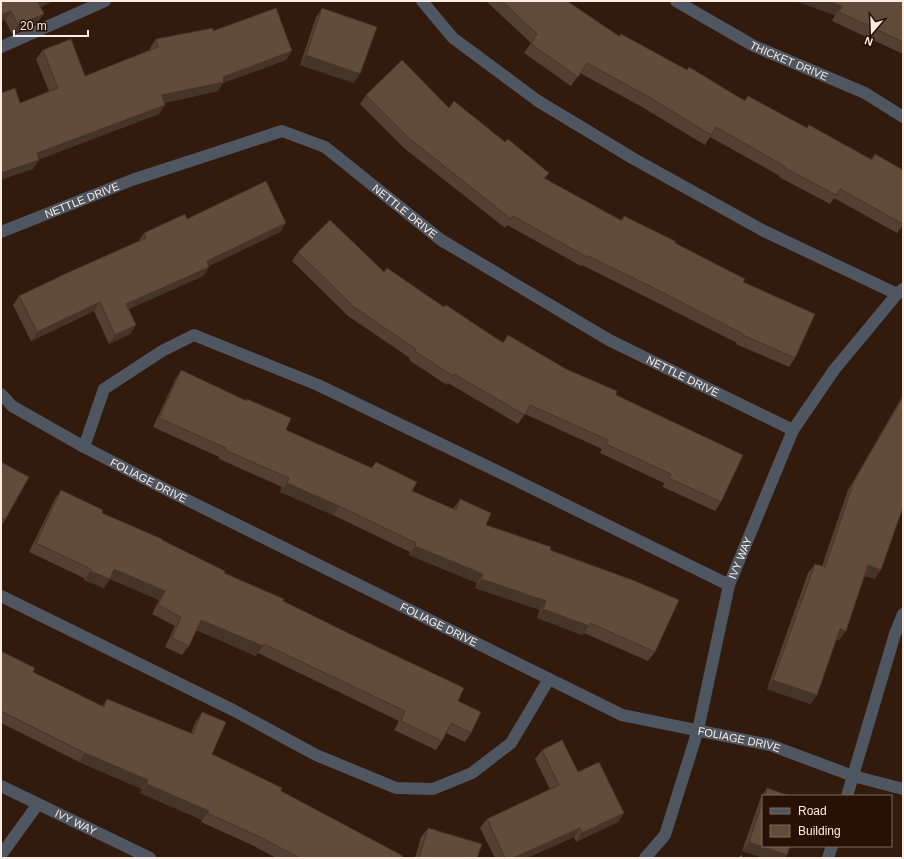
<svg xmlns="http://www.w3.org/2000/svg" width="904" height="859" font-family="Arial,sans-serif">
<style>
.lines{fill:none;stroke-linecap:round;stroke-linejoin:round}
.service{stroke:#4e5761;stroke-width:12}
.minor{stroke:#4e5761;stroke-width:12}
.wall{fill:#544031}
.shaded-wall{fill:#453428}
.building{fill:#624b39;stroke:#453428}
.labels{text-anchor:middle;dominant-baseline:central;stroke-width:4;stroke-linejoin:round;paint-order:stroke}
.street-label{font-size:11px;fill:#fdece3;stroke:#281004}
</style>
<rect width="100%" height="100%" fill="#321a0c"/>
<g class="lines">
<!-- service -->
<path class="service" d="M422,1l31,37 85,63 96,58 130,72 133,63
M1,47l104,-46
M84,447l20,-58 58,-38 32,-16 124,50 183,88 228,112
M1,596l232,114 83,45 80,33 37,1 39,-16 39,-30 38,-64
M847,796l48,-162 8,-20
M828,858l4,-12"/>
<!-- minor -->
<g class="minor">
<path id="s1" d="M676,1l78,45 111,47 38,24"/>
<path id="s2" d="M1,232l131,-52 150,-49 43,16 116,93 168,100 184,90"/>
<path id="s3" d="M1,394l11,12 72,41 79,41 459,227 148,30 83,31 50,13"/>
<path id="s4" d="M1,786l149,72"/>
<path d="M1,855l37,-51"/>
<path id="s5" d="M645,858l20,-23 33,-105 31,-145 64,-155 41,-60 63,-76 6,-5"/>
</g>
</g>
<!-- wall -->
<path class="wall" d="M1,1h52l-12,6 -4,16 -25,11 -7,-14z
M486,1h81l52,35 2,-2 66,36 58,30 3,-4 58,32 3,-3 62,34 4,-5 28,16v55l-6,8 -63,-35 -4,6 -51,-27 1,-1 -70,-39 -5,8 -63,-38 -62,-34 -9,13 -47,-33 7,-10z
M795,1h108v53l-71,-33 3,-6z
M322,8l32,75 -54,-18 16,-48z
M213,31l79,20 -6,9 -63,23 -5,8 -54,12 -5,11 -120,45 -6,10 -13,-66 29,-12 -13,-32 7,-9 42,26 65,-26v-2l6,-9z
M366,95l83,13 56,34 44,31 -4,6 76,41 3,-4 51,27 68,39 52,76 -6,9 -53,-23 1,-1 -91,-46 -64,-32 -1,1 -74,-41 -2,3 -101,-80 -44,-44z
M187,219l93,13 -71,34v1l-6,9 -74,33 7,16 -6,9 -21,10 -15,-33 -63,30 -18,-36 6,-9 119,-54 6,-9z
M298,252l86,20 119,70 5,-7 58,34 50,26 105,107 -6,9 -52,-24 1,-4 -64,-30 2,-4 -77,-35 -7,10 -70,-41 -1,2 -38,-25 1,-2 -62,-42 -56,-55z
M181,370l65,31 1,-2 39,31 85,38 5,-6 36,29 41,18 7,-10 26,26 64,25 105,102 -7,9 -64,-28 -2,2 -45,-17 3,-8 -65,-22 2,-5 -68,-28 1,-3 -77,-37 -53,-23 2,-5 -63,-28v-2l-66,-30 22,-47z
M903,395v112l-28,72 -10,-3 -26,64 -3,-1 -19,56 -7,9 -43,-15 41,-116 7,-9 7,2 26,-76z
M1,462l4,58 -4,6z
M61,490l41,23 60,27 62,33 59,28 175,100 13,32 -6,9 -19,-9 -4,8 -6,9 -42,-20 5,-9 -141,-68 -2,3 -60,-26 -7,16 -7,9 -17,-8 10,-21 -23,-12 7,-14 -49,-21 -6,9 -20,-8v-2l-55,-26 26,-53z
M1,651l32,21 69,35 5,-8 84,34 5,-12 6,-9 10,42 190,104h-126l-24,-13 -51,-23 1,-2 -62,-27 2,-4 -63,-27 -78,-39z
M542,750l36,22 46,41 -6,9 -42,20 -2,-5 -47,21h-32l-15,-30 7,-9 63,-30 -15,-30z
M767,788l23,8h-27v50l22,12h-21l-22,-7 19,-54z
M428,828l49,30h-62l6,-21z"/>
<!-- shaded-wall -->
<path class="shaded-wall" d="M41,1h12l-21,10 6,-9z
M795,1h33l14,5 -7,9z
M11,11l-6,9 -4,2v-7z
M44,14l-7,9 -25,11 6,-9z
M292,51l-6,9 -63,23 -5,8 -63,14 7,-10 61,-18z
M306,55l54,19 -6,9 -54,-18z
M165,105l-6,9 -129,49 7,-10z
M39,160l-6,9 -32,11v-7z
M286,223l-6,9 -80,38 7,-9z
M209,267l-6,9 -83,37 6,-9z
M100,302l-6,9 -63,30 6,-9z
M136,325l-6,9 -21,10 6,-9z
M287,483l52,23 -6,9 -53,-23z
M415,546l68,28 -6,9 -68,-28z
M868,565l13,5 -6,9 -13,-4z
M114,569l51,22 -6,9 -49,-21 -6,9 -20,-8 6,-9z
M481,579l65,22 -6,9 -65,-22z
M543,609l46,17 -7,9 -45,-17z
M201,620l62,26 -7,10 -61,-27z
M840,629l6,2 -7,9 -6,-2z
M773,680l44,15 -7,9 -43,-15z
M85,753l63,27 -6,9 -63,-27z
M147,784l62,27 -7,9 -62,-27z
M624,813l-6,9 -42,20 6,-9z
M580,828l-6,9 -47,21h-14z
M749,842l38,13 -2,3h-21l-22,-7z"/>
<!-- building -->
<path class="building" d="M1,1h40l-3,1 6,12 -26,11 -7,-14 -10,4z
M502,1h65l53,36 1,-3 66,36 2,-3 56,34 3,-5 59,32 2,-3 63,35 3,-6 28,16v54l-63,-35 -4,6 -51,-27 1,-1 -70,-40 -5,8 -62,-38 -62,-34 -9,14 -47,-33 6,-10z
M828,1h75v41l-64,-30 3,-6z
M276,8l16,43 -69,26 1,5 -62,13 3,10 -128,48 2,7 -38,13v-80l14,-5 5,15 38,-15 -15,-38 28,-11 14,37 73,-29 -2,-8 57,-11v3z
M322,8l55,19 -17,47 -54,-19z
M402,60l47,48 5,-7 51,41 3,-3 41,34 -5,5 78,43 2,-5 51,25v2l70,36 -2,3 72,32 -20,44 -52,-23v-1l-91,-47 -64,-31 -1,1 -74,-41 -2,3 -101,-80 -44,-44z
M266,181l20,42 -79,38 2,6 -83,37 10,21 -21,10 -15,-33 -63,30 -18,-36 48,-23 79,-35 -2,-5 41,-19 2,5z
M330,220l54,52 3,-4 57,39 2,-2 57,38 5,-8 58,34 51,22 -1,4 127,60 -22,47 -52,-24 2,-4 -65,-30 2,-4 -78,-35 -5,10 -71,-41 -1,2 -38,-25 1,-2 -62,-42 -56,-55z
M181,370l66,31v-2l44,19 -5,12 86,38 4,-6 41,20 -5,9 44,19 4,-11 31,14 -5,12 65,22 -1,3 85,31 44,19 -24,52 -65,-29 -1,3 -46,-17 3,-8 -65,-22 2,-5 -68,-28 1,-3 -77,-37 -52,-23 2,-5 -64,-28 1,-2 -67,-30z
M903,397v110l-22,63 -13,-5 -22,66 -6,-2 -23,66 -44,-15 42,-116 10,3 29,-86z
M1,462l28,15 -24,43 -4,-3z
M61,490l42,20 -1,3 60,26v1l63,31 -1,2 60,26 -1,2 65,32 116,55 -6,13 23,11 -10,21 -20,-10 -9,18 -41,-20 4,-10 -141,-67 -1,2 -62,-26 -12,26 -17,-8 9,-21 -23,-12 7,-14 -51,-22 -4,10 -20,-8 1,-2 -55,-26z
M1,651l34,17 -2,4 71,35 3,-8 86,35 9,-22 24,10 -14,32 70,34 -1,3 122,65 -1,2h-102l-42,-22 -51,-23 2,-2 -62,-27 1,-4 -63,-27 -84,-42z
M562,740l16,32 21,-10 25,51 -42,20 -2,-5 -67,30h-8l-18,-39 72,-34 -17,-35z
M767,788l23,8h-25z
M763,800v46h27l-3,9 -38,-13z
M428,828l54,16 -5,14h-58z
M741,855l3,3h-6z"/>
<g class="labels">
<!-- street labels -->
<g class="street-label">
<text stroke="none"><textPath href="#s1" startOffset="128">THICKET DRIVE</textPath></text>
<text stroke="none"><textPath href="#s2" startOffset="87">NETTLE DRIVE</textPath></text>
<text stroke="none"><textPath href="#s2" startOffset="447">NETTLE DRIVE</textPath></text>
<text stroke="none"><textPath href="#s2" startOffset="771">NETTLE DRIVE</textPath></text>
<text stroke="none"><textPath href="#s3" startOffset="172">FOLIAGE DRIVE</textPath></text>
<text stroke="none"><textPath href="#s5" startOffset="318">IVY WAY</textPath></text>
<text stroke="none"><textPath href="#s3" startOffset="496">FOLIAGE DRIVE</textPath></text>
<text stroke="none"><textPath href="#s3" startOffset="820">FOLIAGE DRIVE</textPath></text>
<text stroke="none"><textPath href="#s4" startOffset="83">IVY WAY</textPath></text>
</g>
</g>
<!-- border -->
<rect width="904" height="859" fill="none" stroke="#fdece3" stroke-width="4"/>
<!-- legend -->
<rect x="762" y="795" width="130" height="52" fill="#281004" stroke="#7d685d"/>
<rect x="770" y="808" width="20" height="6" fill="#4e5761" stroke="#7d685d"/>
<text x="798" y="815" font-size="12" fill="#fdece3">Road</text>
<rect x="770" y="825" width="20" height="12" fill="#624b39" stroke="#7d685d"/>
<text x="798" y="835" font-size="12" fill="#fdece3">Building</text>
<!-- north arrow -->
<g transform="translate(872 32) rotate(199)" stroke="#281004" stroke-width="3" paint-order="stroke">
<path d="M0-3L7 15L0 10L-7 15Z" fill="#fdece3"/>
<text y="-6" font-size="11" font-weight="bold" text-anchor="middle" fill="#fdece3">N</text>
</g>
<!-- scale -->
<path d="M14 30v6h74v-6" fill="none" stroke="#fdece3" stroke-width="2"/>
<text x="20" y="30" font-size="12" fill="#fdece3" stroke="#281004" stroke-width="3" paint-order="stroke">20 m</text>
</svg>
